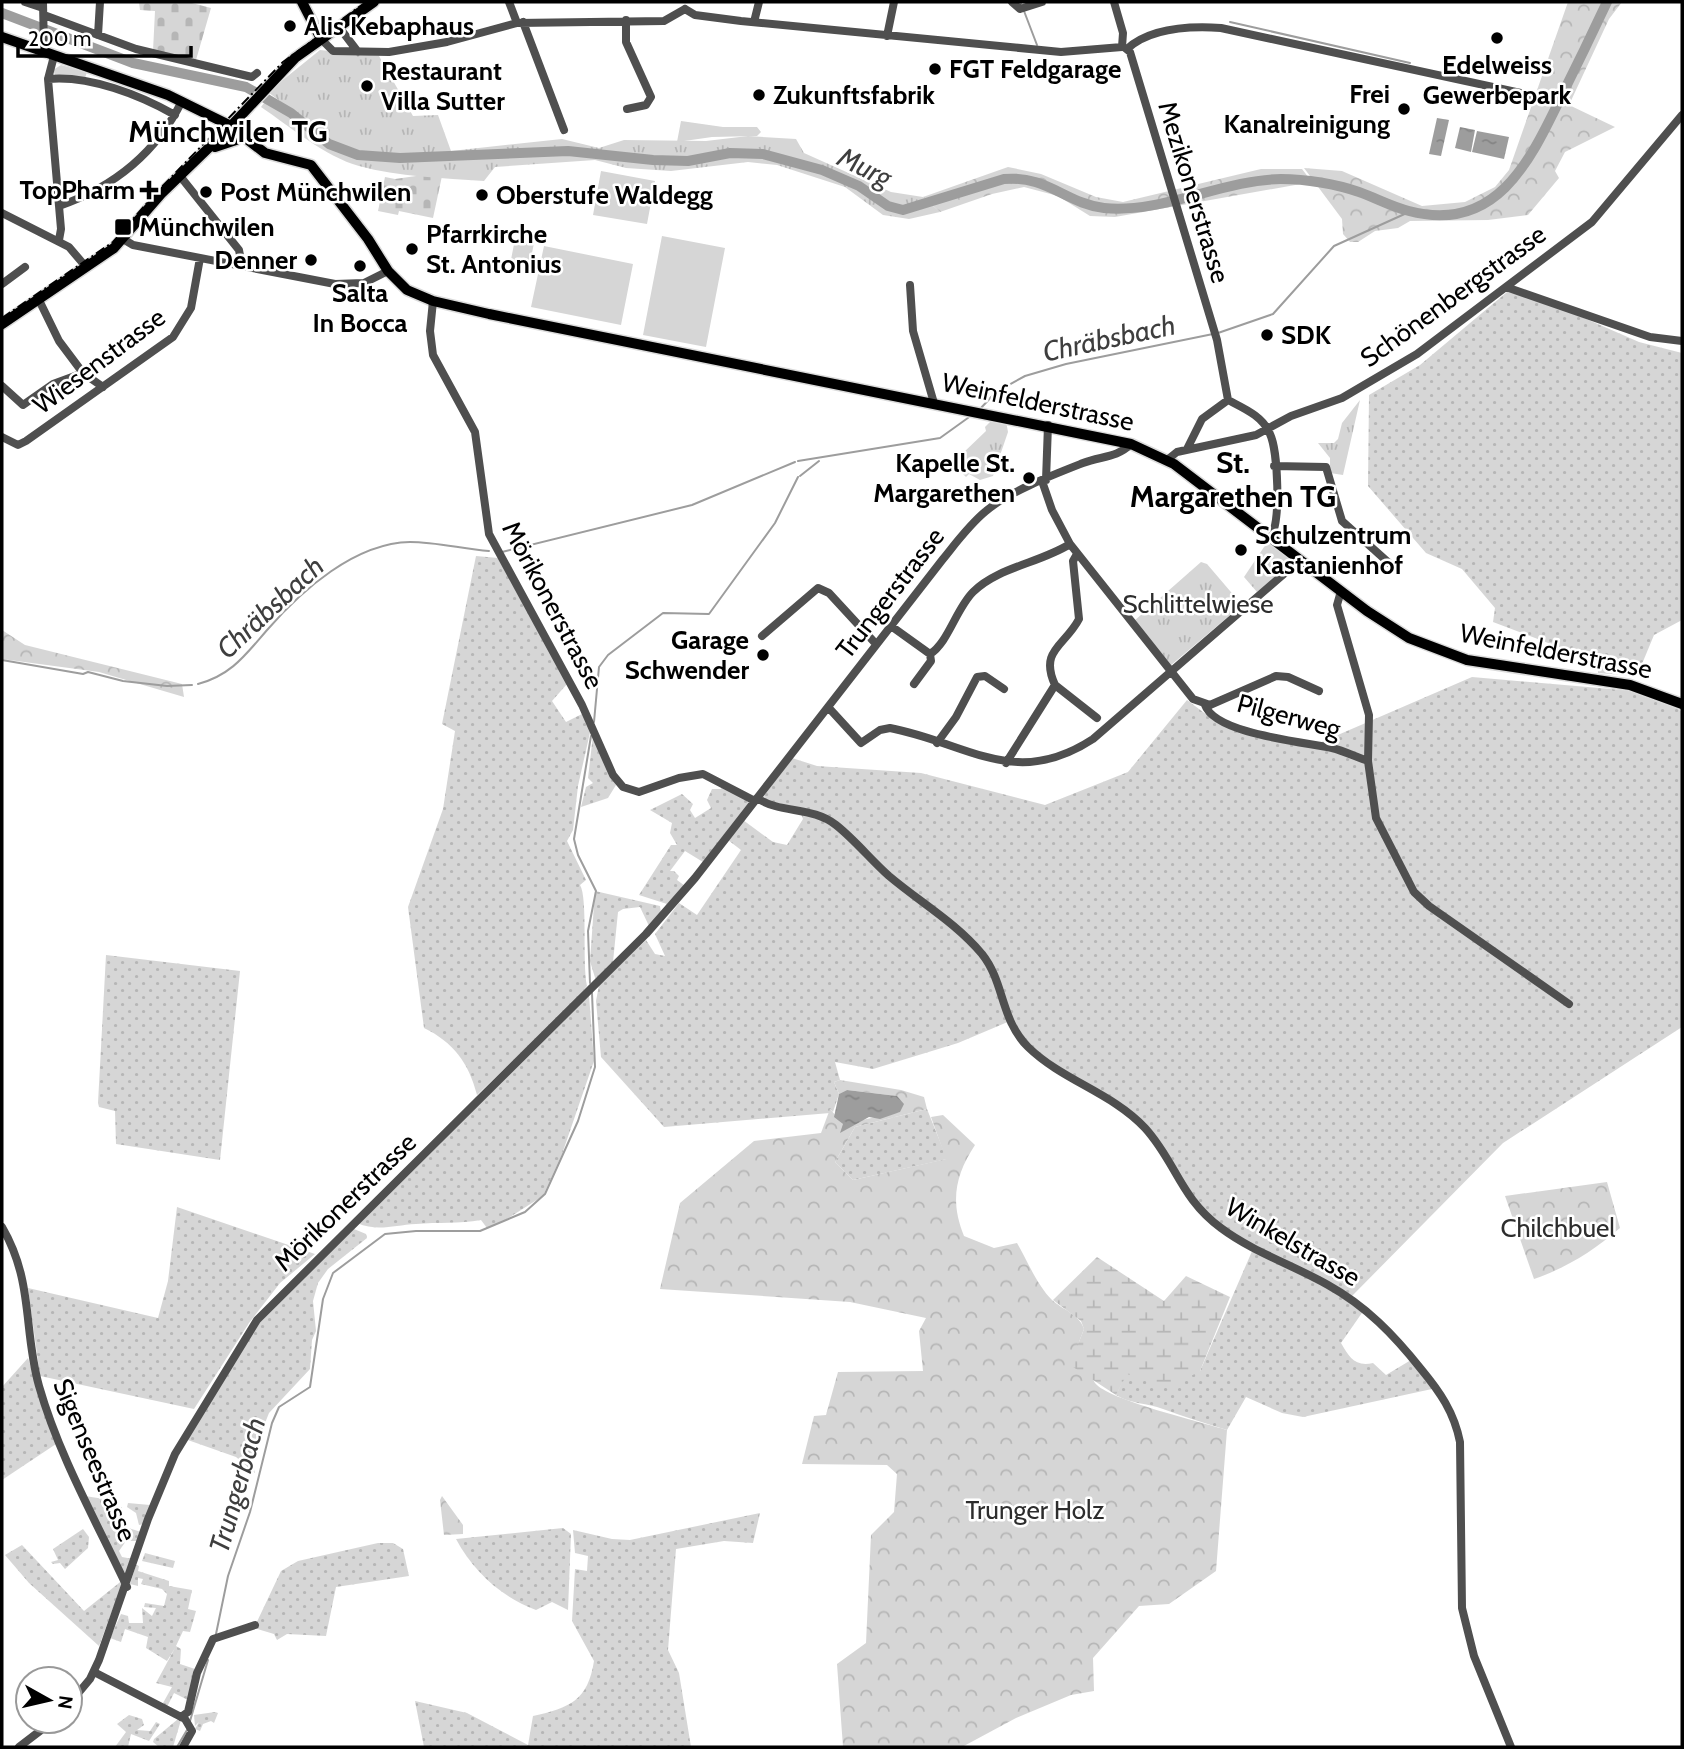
<svg xmlns="http://www.w3.org/2000/svg" width="1684" height="1749" font-family="Cabin,sans-serif">
<style>
.grass{fill:url(#grass-dots)}
.forest{fill:url(#forest-crowns)}
.wetland{fill:url(#wetland-marsh)}
.cemetery{fill:url(#cemetery-stones)}
.park{fill:url(#park-tufts)}
.pitch{fill:#d6d6d6}
.water{fill:url(#water-ripples)}
.lines{fill:none;stroke-linecap:round;stroke-linejoin:round}
.stream{stroke:#9d9d9d;stroke-width:2}
.river{stroke:#9d9d9d;stroke-width:10}
.major-casing{stroke:#dbdbdb;stroke-width:13}
.minor{stroke:#4f4f4f;stroke-width:8}
.major{stroke:#000;stroke-width:10}
.rail{stroke:#000;stroke-width:2;stroke-dasharray:10 3.5 2 3.5;stroke-linecap:butt}
.poi-dot{fill:#000;stroke:#fff;stroke-width:2.5}
.labels{text-anchor:middle;dominant-baseline:central;stroke-width:5;stroke-linejoin:round;paint-order:stroke}
.poi-label{font-size:26px;font-weight:bold;fill:#000;stroke:#fff;text-anchor:start}
.street-label{font-size:26px;fill:#000;stroke:#fff}
.park-label{font-size:26px;fill:#2d2d2d;stroke:#fff}
.water-label{font-size:28px;font-style:italic;fill:#3e3e3e;stroke:#fff}
.quarter-label{font-size:30px;font-weight:bold;fill:#000;stroke:#fff}
</style>
<defs>
<pattern id="grass-dots" width="8" height="8" patternUnits="userSpaceOnUse" patternTransform="scale(1.75)"><rect width="8" height="8" fill="#d6d6d6"/><path d="M2 2h.1M6 6h.1" fill="none" stroke="#b6b6b6" stroke-width="1.8" stroke-linecap="round"/></pattern>
<pattern id="forest-crowns" width="20" height="18" patternUnits="userSpaceOnUse" patternTransform="scale(1.75)"><rect width="20" height="18" fill="#d6d6d6"/><path d="M2 6a3 3 0 1 1 6 0M12 15a3 3 0 1 1 6 0" fill="none" stroke="#b6b6b6"/></pattern>
<pattern id="wetland-marsh" width="20" height="14" patternUnits="userSpaceOnUse" patternTransform="scale(1.75)"><rect width="20" height="14" fill="#d6d6d6"/><path d="M1 5h8M5 5V1M11 12h8M15 12V8" fill="none" stroke="#b6b6b6"/></pattern>
<pattern id="cemetery-stones" width="16" height="16" patternUnits="userSpaceOnUse" patternTransform="scale(1.75)"><rect width="16" height="16" fill="#d6d6d6"/><path d="M2 7V4a2 2 0 0 1 4 0v3zM10 15v-3a2 2 0 0 1 4 0v3z" fill="#b6b6b6"/></pattern>
<pattern id="park-tufts" width="24" height="20" patternUnits="userSpaceOnUse" patternTransform="scale(1.75)"><rect width="24" height="20" fill="#d6d6d6"/><path d="M3 7l-1-3M5 7V3M7 7l1-3M15 17l-1-3M17 17v-4M19 17l1-3" fill="none" stroke="#b6b6b6"/></pattern>
<pattern id="water-ripples" width="26" height="14" patternUnits="userSpaceOnUse" patternTransform="scale(1.75)"><rect width="26" height="14" fill="#9d9d9d"/><path d="M2 4q2-2 4 0t4 0M15 11q2-2 4 0t4 0" fill="none" stroke="#858585"/></pattern>
</defs>
<rect width="100%" height="100%" fill="#fff"/>
<!-- grass -->
<path class="grass" d="M1513,287l126,55 43,11v267l-28,15 -17,41 -39,-3v-11l-105,-40 2,-14 -33,-39 -36,-16 -58,-67 1,-91 51,-30z
M476,556l22,2 69,126 -15,17 14,21 16,-8 9,14 -13,58 -5,44 -6,11 19,39 -6,5c8,13 2,77 7,101l-13,16 -97,93c-8,-32 -24,-53 -53,-67l-16,-121 35,-98 12,-78 -13,-7z
M1472,677l185,16 25,19v315l-179,116 -152,154 -118,-62 -34,-28 -54,-81 -108,-74 -27,-31 -52,22 -85,26 -38,-7 5,18 -6,2 5,12 -6,18 -3,-3v4l-166,14 -63,-70 -5,-56 3,-16 47,-45 9,14 10,2 -10,-22 24,-31 18,12 44,-65 -13,-10 15,-20 30,22 14,3 16,-26 -2,-5 -33,-12 -4,-6 28,-38 25,8 104,7 124,32 83,-33 59,-72 20,15 103,32z
M593,735l23,50 -8,13 -27,9 5,-20 7,-4 -5,-5z
M722,784l27,18 -46,60 -18,-11 -15,20h4l5,5 -2,4 8,6 -18,18 -28,-9 32,-50h6l-7,-12 2,-10 -22,-13 32,-16 11,10 -3,6 5,8 16,-10 -4,-8 5,-11h9z
M595,891l65,15 1,7 -12,13 -9,-19 -17,2 -5,3 -5,50 -17,19 -6,-20z
M106,955l134,16 -20,189 -104,-16 -1,-33 -16,-4 -1,-4z
M589,995l5,66 -32,93 -19,42 -36,23 -20,9 -6,-8c-22,4 -43,2 -65,4 -22,1 -38,8 -59,-1z
M927,1109l20,50 -94,21 -18,-18 20,-35z
M177,1207l138,47 -35,29 -31,40 -55,86 -154,-33 -12,-88 130,30 10,-37z
M354,1229l12,5 1,4 -39,31 -10,14 -5,18 3,30 -4,9 -2,29 -41,44 -18,45 4,15 -19,-16 -51,-18 73,-117z
M1253,1249l59,30 52,31 -23,33c8,14 14,24 32,20l13,12 25,-15 21,29 -129,28 -21,-4 -36,-16 -19,33c-22,-7 -42,-13 -64,-21 -16,-6 -32,-5 -47,-14l10,-21 74,-3z
M28,1358l28,86 -54,36v-93z
M85,1496l19,3 1,9 17,-1 -6,17 25,8 -3,9h-12l-7,10 3,6 11,2 -7,20z
M128,1503l22,2 -6,19 -5,1 -3,-12 -9,-6z
M760,1513l-7,30 -29,-2 -48,8 -8,101 11,23 12,74h-267l-9,-46 52,12 61,32 5,-29c37,-8 55,-16 61,-55l-22,-40 3,-52 12,2 1,-15 -13,-3 -2,-23 39,9 18,1z
M563,1528l8,6 -3,76 -16,-8 -16,8c-35,-13 -63,-39 -80,-71z
M83,1529l6,8 -1,11 -23,21 -5,-6 -7,1 -2,-2 7,-2 -5,-11z
M378,1543h15l10,6 6,27 -73,11 -10,49 -39,-2 -10,6 -3,-6 -20,-6 27,-57 17,-10z
M22,1545l62,66 40,-32 -25,67 -70,-63 -24,-28z
M145,1553l30,8 -2,7 -31,-7z
M136,1565l3,1 -1,5 31,10v5l23,4 -4,19 8,2 -6,21 -7,-1 -7,15 5,3 -1,15 15,5 -7,31 -14,-7 -7,14 -4,-4 9,-16 -16,-4 19,-35 -8,13 -21,-13 2,-11 -23,-8 -4,13 -11,-4 11,-24 7,2 1,7h14l-1,-15 10,8 4,-8 -12,-1 1,-4 19,3 3,-12 -5,-5 -21,-5 2,-5 -5,-1v8l-8,-2z
M215,1712l3,1 -4,10 -3,-2 -8,3 -3,7 -5,-2 4,-7 -4,4 -1,-11z
M129,1715l13,4 2,6 -7,5 13,1 6,-9 4,2 -11,17 -18,-7 -3,13h-13l11,-15 -9,-8z
M178,1719l3,1 -8,27h-14l-6,-5 1,-3z"/>
<!-- forest -->
<path class="forest" d="M1568,2h54l-13,17 -40,86 46,22 -50,25 -10,19 4,7 -31,37 -40,5 -78,1 -12,7 -23,3 -17,11h-8l-7,-8 -1,-15 -38,-51 38,3 80,35 43,-4 30,-15 14,-17z
M1008,167l33,7 55,23 27,5 138,-33h41l10,13 -197,35 -25,-1 -32,-20 -34,-9 -32,7 -52,18 -17,-15z
M2,630l23,15 157,39 2,13 -85,-25 -97,-13z
M840,1080l61,10 23,7 3,12 -72,18 -20,35 18,18 93,-21 -15,-42 12,-2 32,30c-20,30 -25,57 -11,91l30,12 23,-5c11,19 20,42 35,57 11,10 27,14 32,29l-5,13c5,12 9,30 16,41 13,17 107,39 132,47l-11,141 -47,33 -30,2 -46,52 1,33 -23,4 -55,23 -54,29h-119l-6,-83 29,-21 5,-108 23,-23 3,-38 -10,-9 -85,-1 12,-48 12,-1 12,-43 85,-1 -4,-40 7,-13 -76,-16 -190,-13 20,-86 74,-62 67,-8 9,-24 13,15 57,-12 -3,-16 -50,-6 -8,4 -5,-12z
M1607,1182l13,46c-27,23 -52,39 -86,51l-29,-83z
M442,1496l21,29v9l-19,1 -4,-35z"/>
<!-- wetland -->
<path class="wetland" d="M1097,1257l67,44 22,-25 44,21 -30,74 -31,17 -42,-14 -11,21 -46,-30 14,-36 -3,-8 -28,-21z"/>
<!-- cemetery -->
<path class="cemetery" d="M139,2h49l23,6 -15,52 -43,-9 2,-40 -15,-1z
M437,173l5,3 -9,42 -34,-7 -1,4 -20,-4 7,-34 10,2z"/>
<!-- park -->
<path class="park" d="M320,50l59,6 34,60 25,-1 13,36 111,-12 37,9 25,-8 82,1 42,-5 48,3 8,14 87,39 32,5 17,15 -31,7 -26,-4 -38,-28 -68,-22 -29,-3 -77,9 -45,-3 -31,-8 -100,7 -11,14c-41,-3 -85,-4 -125,-15 -33,-9 -70,-40 -98,-59l9,-12 56,42 -58,-45z
M61,65l26,7 -2,6 -30,-3 -2,-5z
M1360,400l-17,75 -13,-2v-15l-12,-15h16l4,-4 4,-16z
M993,419l13,2 2,11 -15,44 -13,4 -11,-6 -3,3 -4,-4 8,-8 -8,-11 24,-23 -1,-4z
M1268,541l23,18 -2,7 -32,26 -13,-15z
M1201,562l6,2 35,41 -72,61 -36,-45z"/>
<!-- pitch -->
<path class="pitch" d="M681,121l42,6h34l4,5 -4,4 -45,1 -35,5z
M601,171l54,10 -8,43 -54,-9z
M662,236l63,12 -19,99 -63,-12z
M515,239l19,4 -6,30 -19,-3z
M544,246l89,18 -12,61 -90,-18z
M1271,547l17,13 -6,8 -17,-12z
M1264,557l12,9 -15,21 -13,-10z"/>
<!-- water -->
<path class="water" d="M1437,118l12,2 -8,36 -12,-2z
M1460,127l15,3 -4,22 -16,-4z
M1477,131l32,6 -5,22 -32,-7z
M847,1090l50,6 7,8 -4,8 -20,7 -11,-2 -29,16 3,-9 -9,-7 5,-23z"/>
<g class="lines">
<!-- stream -->
<path class="stream" d="M1020,2l1,2
M1024,11l13,34
M1230,22l180,41
M1218,333l55,-19 61,-68 75,-34
M979,410l17,-18 29,-16 41,-12 147,-30
M798,461l142,-23 32,-23
M800,476l19,-15
M502,552l190,-47 103,-43
M2,660l81,14 5,-2 35,9 44,5 25,-1
M198,684c34,-9 48,-30 70,-55 34,-39 87,-86 142,-87 26,0 53,7 79,9
M594,722l5,-55 9,-12 55,-42 46,1 66,-91 23,-46
M590,983l-2,-52 8,-40 -18,-36 -4,-16 17,-103
M216,1634l12,-58 22,-64 22,-89 7,-16 31,-20 13,-88 10,-26 52,-39 31,-3h64l45,-19 20,-18 33,-73 17,-54 -3,-74
M190,1721l18,-61
M177,1747l10,-17"/>
<!-- river -->
<path class="river" d="M2,13l131,50 113,24 45,26 38,31 29,11 42,3 168,-7 85,9 35,1 42,-8 33,1 59,16 37,16 29,20 15,4 101,-31c43,-4 63,25 100,29 58,6 118,-28 177,-29 25,0 55,5 78,13 17,6 33,15 50,19 87,23 121,-50 152,-114 16,-32 31,-63 46,-95"/>
<defs>
<path id="major" d="M302,2l19,37
M2,37l166,58 61,30
M232,125l63,-67 79,-56
M239,133l26,20 46,12 57,74 20,32 19,19 26,11 56,13 642,130 43,20 193,147 42,27 58,22 163,25 52,19
M215,147l21,-7 1,-12
M2,324l112,-76 47,-54 61,-59"/>
</defs>
<!-- major casing -->
<use href="#major" class="major-casing"/>
<!-- minor -->
<path class="minor" d="M25,2l18,6
M43,2l1,50
M509,2l8,21
M1012,2l8,7 22,-7
M1114,2l9,31 -1,14
M685,9l10,6 46,6 320,31 61,-5
M44,15l92,34 116,28 5,-4
M626,20v22l25,55 -5,8 -19,4
M523,22l41,108
M754,22l5,-20
M339,27l19,25
M98,35l2,-33
M887,36l7,-34
M321,39l12,12 56,1 58,-10 70,-19 147,-2 21,-12
M1125,48l5,4 87,288 11,60
M1127,49c23,-21 64,-23 94,-21l314,68
M54,56l-6,23 13,150 -2,11
M48,79c41,-4 92,16 127,36
M180,176l59,74 3,16
M59,206c55,-19 97,-53 123,-105
M2,213l67,34 17,20
M123,239l10,6 202,39 29,-1 24,-12
M2,284l23,-17
M910,285l3,46 21,72
M1506,287l144,50 32,4
M38,298l21,43 24,32 20,14
M433,301l-3,30 3,24 42,77 14,102 93,171 31,70 10,12 16,5 40,-14 24,-4 52,27
M2,386l21,19 30,-21 30,-11
M1228,400c15,8 35,16 42,34 8,17 11,87 1,102
M2,437l16,8 8,-4 147,-104 18,-29 9,-50
M1187,449l15,-30 26,-19
M1167,460l10,-8 79,-17 35,-19 51,-18 75,-44 175,-132 90,-107
M1274,466l52,1 16,54 47,42
M1046,480l2,-55
M1042,481l10,29 18,34 123,155 17,6 66,-29 12,1 31,14
M1341,591l-4,14 32,110 -1,46 8,57 38,74 15,14 140,98
M891,626l39,28c18,-11 26,-45 43,-62 25,-25 67,-29 97,-48
M762,636l56,-48 11,5 47,51
M914,684l17,-23 -1,-7
M1055,685l42,33
M1205,705c10,29 99,37 127,43 12,3 24,9 36,13
M828,707l33,36 19,-13 10,-2c78,15 125,62 203,11l207,-179
M937,743l19,-26 21,-40 8,-1 19,13
M1006,763l49,-78c-16,-35 10,-39 24,-66l-6,-58 4,-7
M757,798c24,16 55,8 79,27 19,15 35,35 53,51 32,27 66,46 93,78 23,29 18,65 46,93 35,34 83,45 117,81 31,34 35,70 76,100 32,24 72,37 107,57 38,21 66,50 93,84 19,23 33,43 39,73l2,166 12,48 37,91
M2,1227c32,55 21,102 37,159 20,70 57,135 88,201
M94,1672l91,47 7,12 -9,16
M70,1703l20,-24 9,-19 49,-141 27,-65 82,-134 389,-386 49,-56 248,-319c13,-16 26,-34 43,-48 22,-19 69,-37 97,-48 18,-7 34,-5 48,-19
M181,1717l7,-5 9,-39 16,-34 42,-14
M19,1747l34,-26"/>
<!-- major -->
<use href="#major" class="major"/>
<!-- rail -->
<path class="rail" d="M2,318l111,-76 41,-47 129,-133 83,-60"/>
</g>
<!-- markers -->
<g class="poi-dot">
<circle cx="290" cy="26" r="7"/>
<circle cx="1497" cy="38" r="7"/>
<circle cx="935" cy="69" r="7"/>
<circle cx="367" cy="86" r="7"/>
<circle cx="759" cy="95" r="7"/>
<circle cx="1404" cy="109" r="7"/>
<path d="M145.5 179.5h7v7h7v7h-7v7h-7v-7h-7v-7h7z"/>
<circle cx="206" cy="192" r="7"/>
<circle cx="482" cy="195" r="7"/>
<rect x="114" y="218" width="18" height="18" rx="3.5"/>
<circle cx="412" cy="249" r="7"/>
<circle cx="311" cy="260" r="7"/>
<circle cx="360" cy="266" r="7"/>
<circle cx="1267" cy="335" r="7"/>
<circle cx="1029" cy="478" r="7"/>
<circle cx="1241" cy="550" r="7"/>
<circle cx="763" cy="655" r="7"/>
</g>
<g class="labels">
<!-- poi labels -->
<g class="poi-label">
<text x="304" y="26">Alis Kebaphaus</text>
<text x="1497" y="65" text-anchor="middle">Edelweiss<tspan x="1497" dy="30">Gewerbepark</tspan></text>
<text x="949" y="69">FGT Feldgarage</text>
<text x="381" y="71">Restaurant<tspan x="381" dy="30">Villa Sutter</tspan></text>
<text x="1390" y="94" text-anchor="end">Frei<tspan x="1390" dy="30">Kanalreinigung</tspan></text>
<text x="773" y="95">Zukunftsfabrik</text>
<text x="135" y="190" text-anchor="end">TopPharm</text>
<text x="220" y="192">Post Münchwilen</text>
<text x="496" y="195">Oberstufe Waldegg</text>
<text x="139" y="227">Münchwilen</text>
<text x="426" y="234">Pfarrkirche<tspan x="426" dy="30">St. Antonius</tspan></text>
<text x="297" y="260" text-anchor="end">Denner</text>
<text x="360" y="293" text-anchor="middle">Salta<tspan x="360" dy="30">In Bocca</tspan></text>
<text x="1281" y="335">SDK</text>
<text x="1015" y="463" text-anchor="end">Kapelle St.<tspan x="1015" dy="30">Margarethen</tspan></text>
<text x="1255" y="535">Schulzentrum<tspan x="1255" dy="30">Kastanienhof</tspan></text>
<text x="749" y="640" text-anchor="end">Garage<tspan x="749" dy="30">Schwender</tspan></text>
</g>
<!-- street labels -->
<g class="street-label">
<text transform="translate(1194 192) rotate(73)">Mezikonerstrasse</text>
<text transform="translate(1453 296) rotate(-36)">Schönenbergstrasse</text>
<text transform="translate(99 361) rotate(-37)">Wiesenstrasse</text>
<text transform="translate(1038 402) rotate(12)">Weinfelderstrasse</text>
<text transform="translate(890 593) rotate(-52)">Trungerstrasse</text>
<text transform="translate(553 605) rotate(62)">Mörikonerstrasse</text>
<text transform="translate(1556 651) rotate(11)">Weinfelderstrasse</text>
<text transform="translate(1289 716) rotate(15)">Pilgerweg</text>
<text transform="translate(345 1202) rotate(-44)">Mörikonerstrasse</text>
<text transform="translate(1293 1242) rotate(30)">Winkelstrasse</text>
<text transform="translate(95 1460) rotate(67)">Sigenseestrasse</text>
</g>
<!-- park labels -->
<g class="park-label">
<text x="1198" y="604">Schlittelwiese</text>
<text x="1558" y="1228">Chilchbuel</text>
<text x="1035" y="1510">Trunger Holz</text>
</g>
<!-- water labels -->
<g class="water-label">
<text transform="translate(865 167) rotate(26)">Murg</text>
<text transform="translate(1109 338) rotate(-12)">Chräbsbach</text>
<text transform="translate(270 607) rotate(-43)">Chräbsbach</text>
<text transform="translate(237 1485) rotate(-74)">Trungerbach</text>
</g>
<!-- quarter labels -->
<g class="quarter-label">
<text x="228" y="131">Münchwilen TG</text>
<text x="1233" y="462">St.<tspan x="1233" dy="34">Margarethen TG</tspan></text>
</g>
</g>
<!-- border -->
<rect width="1684" height="1749" fill="none" stroke="#000000" stroke-width="7"/>
<!-- north arrow -->
<g transform="translate(49 1700) rotate(98)"><circle r="33" fill="#ffffff" stroke="#999999" stroke-width="2"/>
<path d="M0-5L12 26L0 18L-12 26Z" fill="#000000"/>
<text y="-10" font-size="19" font-weight="bold" text-anchor="middle" fill="#000000">N</text>
</g>
<!-- scale -->
<path d="M18 46v10h173v-10" fill="none" stroke="#000000" stroke-width="3.5"/>
<text x="28" y="46" font-size="21" fill="#000000" stroke="#ffffff" stroke-width="5" paint-order="stroke">200 m</text>
</svg>
